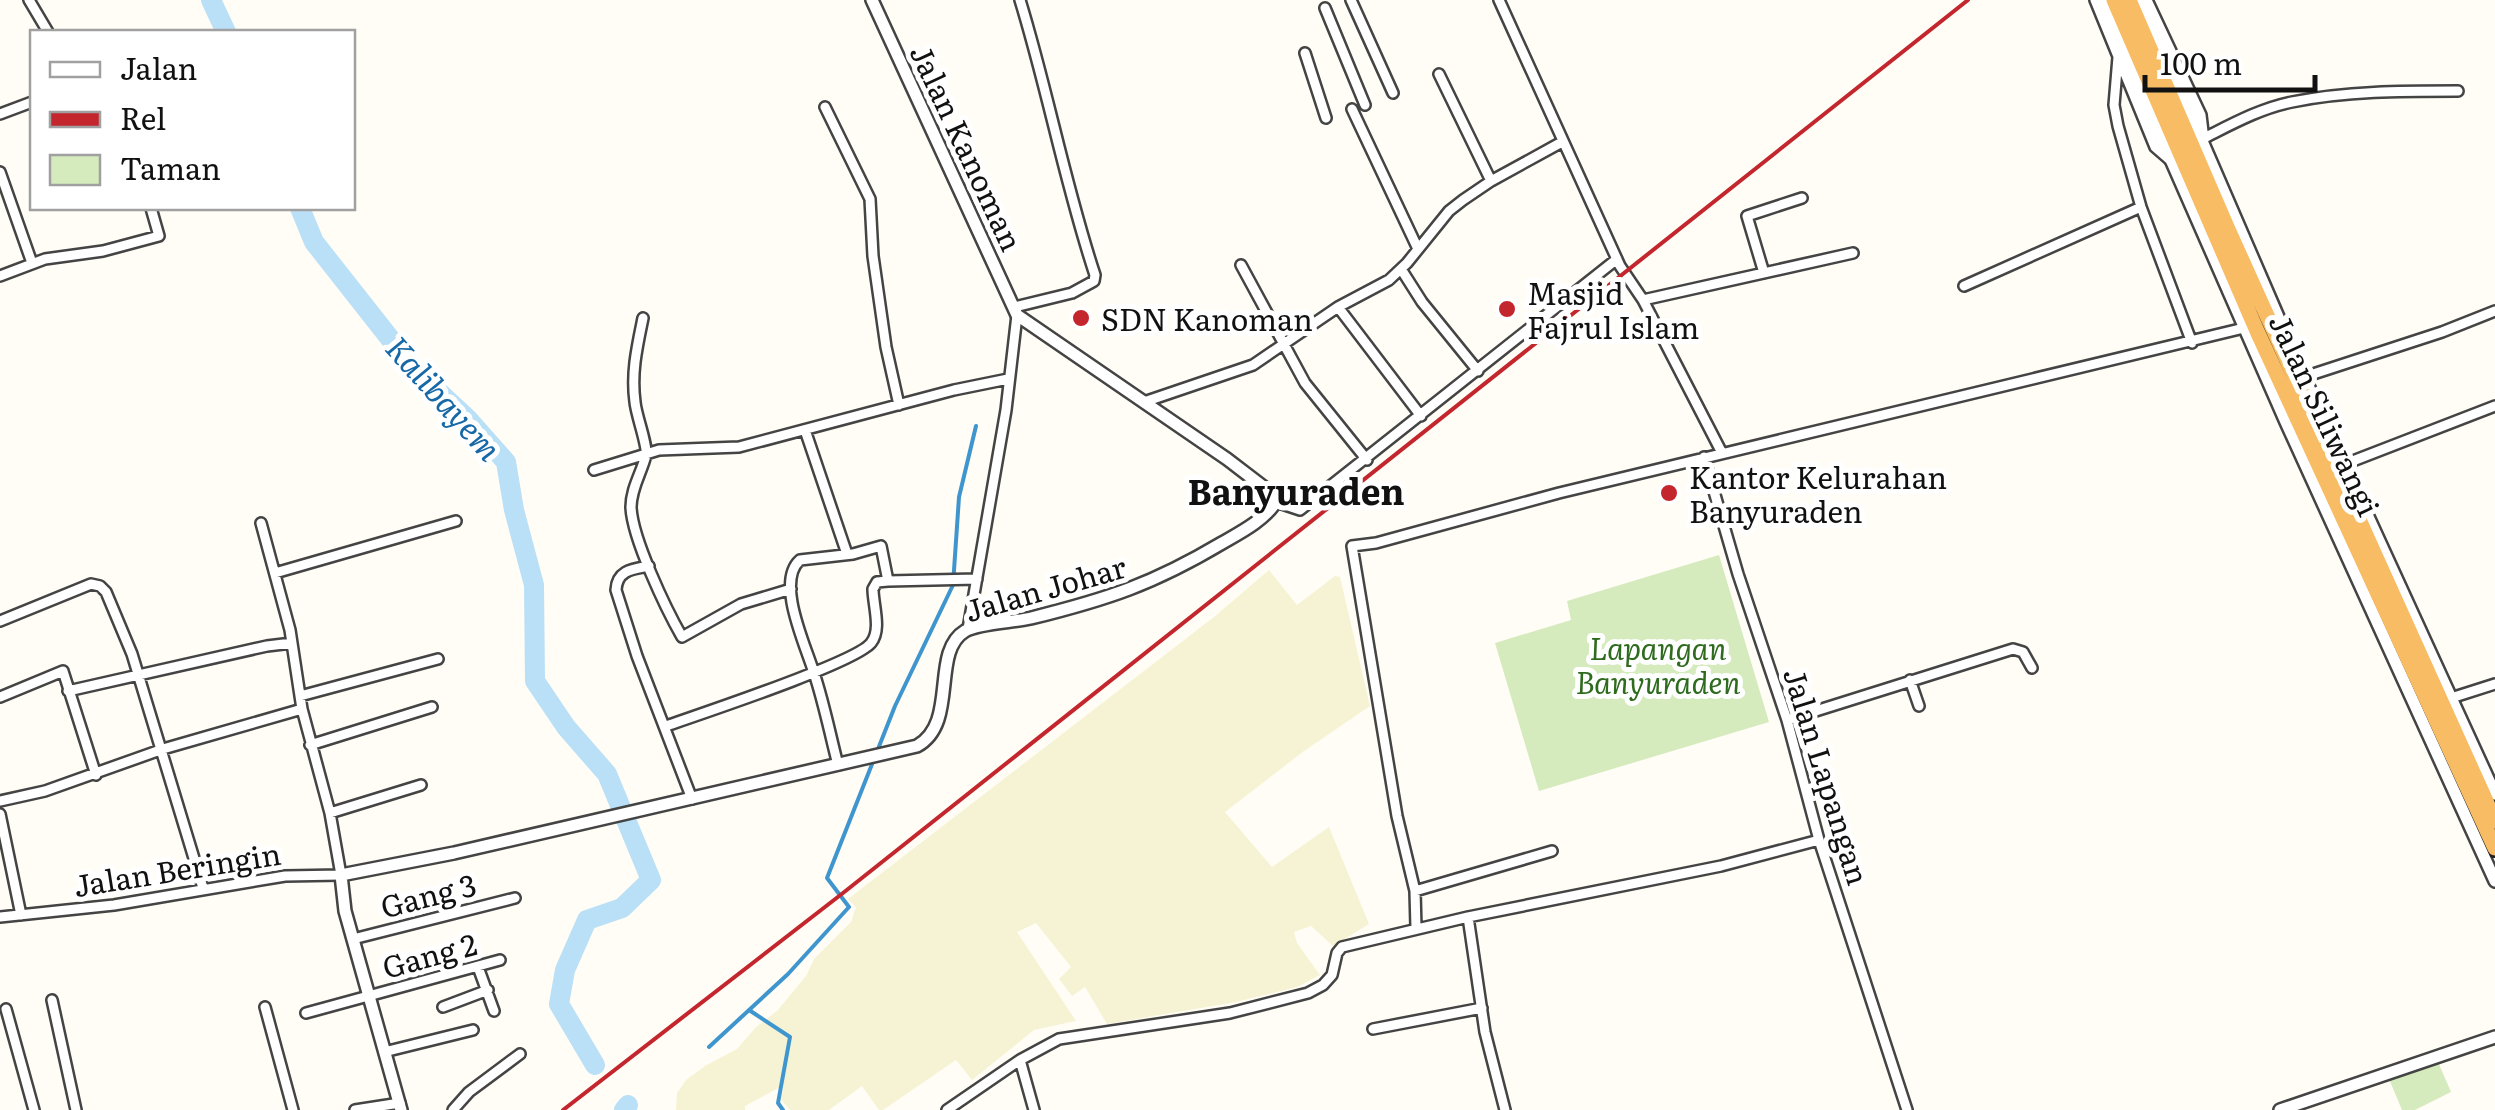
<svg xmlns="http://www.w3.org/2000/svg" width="2495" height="1110" font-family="Literata,serif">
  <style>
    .farmland { fill: #f6f3d4 }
    .green { fill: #d5ebbd }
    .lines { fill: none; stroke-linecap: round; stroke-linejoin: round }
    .stream { stroke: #3f96cf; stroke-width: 4 }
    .river { stroke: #b9e0f7; stroke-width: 20 }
    .minor-casing { stroke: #444; stroke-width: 14 }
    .tertiary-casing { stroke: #444; stroke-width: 16 }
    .trunk-casing { stroke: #222; stroke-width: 20 }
    .minor { stroke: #fff; stroke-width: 9 }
    .tertiary { stroke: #fff; stroke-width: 11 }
    .trunk { stroke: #f7bc64; stroke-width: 15 }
    .rail { stroke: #c4262e; stroke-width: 4 }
    .poi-dot { fill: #c4262e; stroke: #fff; stroke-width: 4 }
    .labels { text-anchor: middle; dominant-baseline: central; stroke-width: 10; stroke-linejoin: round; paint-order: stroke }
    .street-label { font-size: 30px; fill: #111; stroke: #fff }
    .poi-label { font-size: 30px; fill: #111; stroke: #fff; text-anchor: start }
    .park-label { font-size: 30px; font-style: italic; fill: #2f6b1f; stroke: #fff }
    .water-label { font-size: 32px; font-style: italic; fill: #1768a6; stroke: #fff }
    .quarter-label { font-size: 35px; font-weight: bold; fill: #111; stroke: #fff }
  </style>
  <rect width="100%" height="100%" fill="#fffdf5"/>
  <!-- farmland -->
  <path class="farmland" d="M1269 570 1297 605 1335 576 1340 577 1370 706 1304 751 1225 812 1272 867 1329 827 1369 924 1333 946 1311 926 1294 932 1297 943 1320 975 1297 987 1236 1002 1107 1024 1085 987 1072 996 1059 979 1071 967 1036 923 1017 932 1076 1021 1034 1030 972 1080 956 1060 883 1110H879L862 1086 829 1110H790L781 1099 784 1085 745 1106V1110H676L677 1093 686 1080 705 1066 737 1049 756 1027 777 1011 806 976 814 959 851 922 856 907 848 899 1214 617Z"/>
  <!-- green -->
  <path class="green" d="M1719 555 1769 722 1539 791 1495 643 1571 620 1567 601Z
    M2438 1062 2451 1092 2415 1110H2402L2389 1079Z"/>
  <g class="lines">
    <!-- stream -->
    <path class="stream" d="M749 1010 790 1037 778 1103 783 1110
      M709 1047 788 974 849 907 827 878 895 706 953 585 959 497 976 426"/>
    <!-- river -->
    <path class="river" d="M211 0 226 32
      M300 208 314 242 414 369 468 419 506 462 514 510 534 585 535 681 566 727 607 774 651 880 622 908 587 920 565 970 559 1004 595 1065
      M624 1110 628 1105"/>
    <!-- minor casing -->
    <g class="minor-casing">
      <path id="minor" d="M29 0 48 32
        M1351 0 1393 93
        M1499 0 1620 266 1643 300 1722 453
        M2095 0 2155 147 2170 160
        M2147 0 2201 115 2204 140
        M1325 8 1365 105
        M1305 53 1326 118
        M2118 57 2114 105 2118 126 2141 207 2192 343
        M1439 74 1491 181
        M825 107 870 199 873 256 886 347 899 405
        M1352 109 1418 249
        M0 114 32 102
        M2204 138C2232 124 2261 108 2292 102 2346 91 2402 91 2458 91
        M0 172 32 263
        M1241 265 1305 383 1367 460
        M1401 269 1422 302 1478 371
        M1764 273 1747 216 1802 198
        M0 276 45 259 103 251 159 236 151 208
        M1964 286 2141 207
        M1643 300 1853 253
        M1015 307 1072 293 1094 281 1095 275C1065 185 1048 91 1020 0
        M1338 307 1421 416
        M643 318C637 347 631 373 635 402 636 415 648 446 646 455 642 472 631 488 631 507 632 538 666 609 682 637L741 604 791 589
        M2304 377 2442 332 2495 311
        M1144 402 1253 365 1338 307 1389 280 1407 263 1449 211 1463 200 1491 181 1562 142
        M805 430 847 554
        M1704 457 1738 574 1787 720 1819 840 1907 1110
        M2345 464 2495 406
        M594 470 659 450 739 447 954 390 1008 379
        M1276 502 1300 510 1617 259
        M649 566C633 569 617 570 616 590L637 656 692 799
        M275 573 456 521
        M888 581 977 579
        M0 621 91 584 100 586 106 592 132 654 203 888
        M968 629 1006 410 1017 315
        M1910 680 1919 706
        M68 691 267 646 292 643
        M300 696 438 659
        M0 697 63 671 96 775
        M2451 698 2495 684
        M1787 720 2013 649 2023 652 2032 668
        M666 726C700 714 855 663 871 643 882 630 873 605 873 589L877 582 888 581 881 546 853 554 800 560C775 582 806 646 814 673 824 703 830 734 838 765
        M310 745 432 707
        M0 801 45 791 163 749 302 709
        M330 813 421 785
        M0 814 21 915
        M1415 891 1552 851
        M0 917 114 905 285 876 341 875 330 813 302 709 290 630 261 523
        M1468 917 1485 1032 1505 1110
        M1416 928 1415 891 1397 816 1352 546 1376 543 1559 493 2244 328
        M353 939 515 898
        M478 967 494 1011
        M52 1000 76 1110
        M265 1007 293 1110
        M443 1007 488 990
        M6 1009 34 1110
        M306 1013 500 960
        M1373 1029 1482 1008
        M384 1052 473 1030
        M1020 1060 1034 1110
        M355 1110 400 1103
        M453 1110 469 1092 520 1054
        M947 1110 1020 1060 1059 1039 1230 1013 1308 993 1323 985 1332 975 1337 953 1342 947 1468 917 1721 866 1819 840"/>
    </g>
    <!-- tertiary casing -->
    <g class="tertiary-casing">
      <path id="tertiary" d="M2101 0 2286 422 2495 881
        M2141 0 2304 377 2495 794
        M401 1110 345 911 341 875 454 853 917 746C959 723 930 652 965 631 978 623 1014 622 1031 618 1108 599 1153 584 1222 543 1241 532 1263 521 1276 502L1270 492 1227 459 1017 315 872 0
        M2280 1110 2495 1037"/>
    </g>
    <!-- trunk casing -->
    <g class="trunk-casing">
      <path id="trunk" d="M2114 0 2257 331 2495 848
        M2129 0 2227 227 2495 821"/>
    </g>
    <!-- minor -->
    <use href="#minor" class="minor"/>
    <!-- tertiary -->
    <use href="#tertiary" class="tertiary"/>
    <!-- trunk -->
    <use href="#trunk" class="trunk"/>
    <!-- rail -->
    <path class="rail" d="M563 1110 843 893 1968 0"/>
  </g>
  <!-- markers -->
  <g class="poi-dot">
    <circle cx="1507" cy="309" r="10"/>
    <circle cx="1081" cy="318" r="10"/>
    <circle cx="1669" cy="493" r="10"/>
  </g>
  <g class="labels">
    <!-- street labels -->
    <g class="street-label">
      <text transform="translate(968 147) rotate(65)">Jalan Kanoman</text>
      <text transform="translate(2326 414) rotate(65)">Jalan Siliwangi</text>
      <text transform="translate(1045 587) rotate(-16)">Jalan Johar</text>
      <text transform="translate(1828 776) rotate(73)">Jalan Lapangan</text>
      <text transform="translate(177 868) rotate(-9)">Jalan Beringin</text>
      <text transform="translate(428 894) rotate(-14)">Gang 3</text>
      <text transform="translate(429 954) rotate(-15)">Gang 2</text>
    </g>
    <!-- poi labels -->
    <g class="poi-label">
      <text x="1527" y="292">Masjid<tspan x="1527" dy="34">Fajrul Islam</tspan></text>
      <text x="1101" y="318">SDN Kanoman</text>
      <text x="1689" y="476">Kantor Kelurahan<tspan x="1689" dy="34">Banyuraden</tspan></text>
    </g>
    <!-- park labels -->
    <g class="park-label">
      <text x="1658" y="647">Lapangan<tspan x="1658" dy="34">Banyuraden</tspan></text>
    </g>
    <!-- water labels -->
    <g class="water-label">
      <text transform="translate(445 397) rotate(48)">Kalibayem</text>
    </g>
    <!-- quarter labels -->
    <g class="quarter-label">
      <text x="1296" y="490">Banyuraden</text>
    </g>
  </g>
  <!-- legend -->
  <rect x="30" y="30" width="325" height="180" fill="#ffffff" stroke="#a0a0a0" stroke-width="2.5"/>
  <rect x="50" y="62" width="50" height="15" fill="#ffffff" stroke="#a0a0a0" stroke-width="2.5"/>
  <text x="120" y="80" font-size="30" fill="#111111">Jalan</text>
  <rect x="50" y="112" width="50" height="15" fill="#c4262e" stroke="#a0a0a0" stroke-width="2.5"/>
  <text x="120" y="130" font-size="30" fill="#111111">Rel</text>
  <rect x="50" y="155" width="50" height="30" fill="#d5ebbd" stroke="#a0a0a0" stroke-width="2.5"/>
  <text x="120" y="180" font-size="30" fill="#111111">Taman</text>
  <!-- scale -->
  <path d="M2145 75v15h170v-15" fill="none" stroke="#111111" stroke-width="5"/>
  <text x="2160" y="75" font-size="30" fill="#111111" stroke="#ffffff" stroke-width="8" paint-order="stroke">100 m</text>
</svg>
